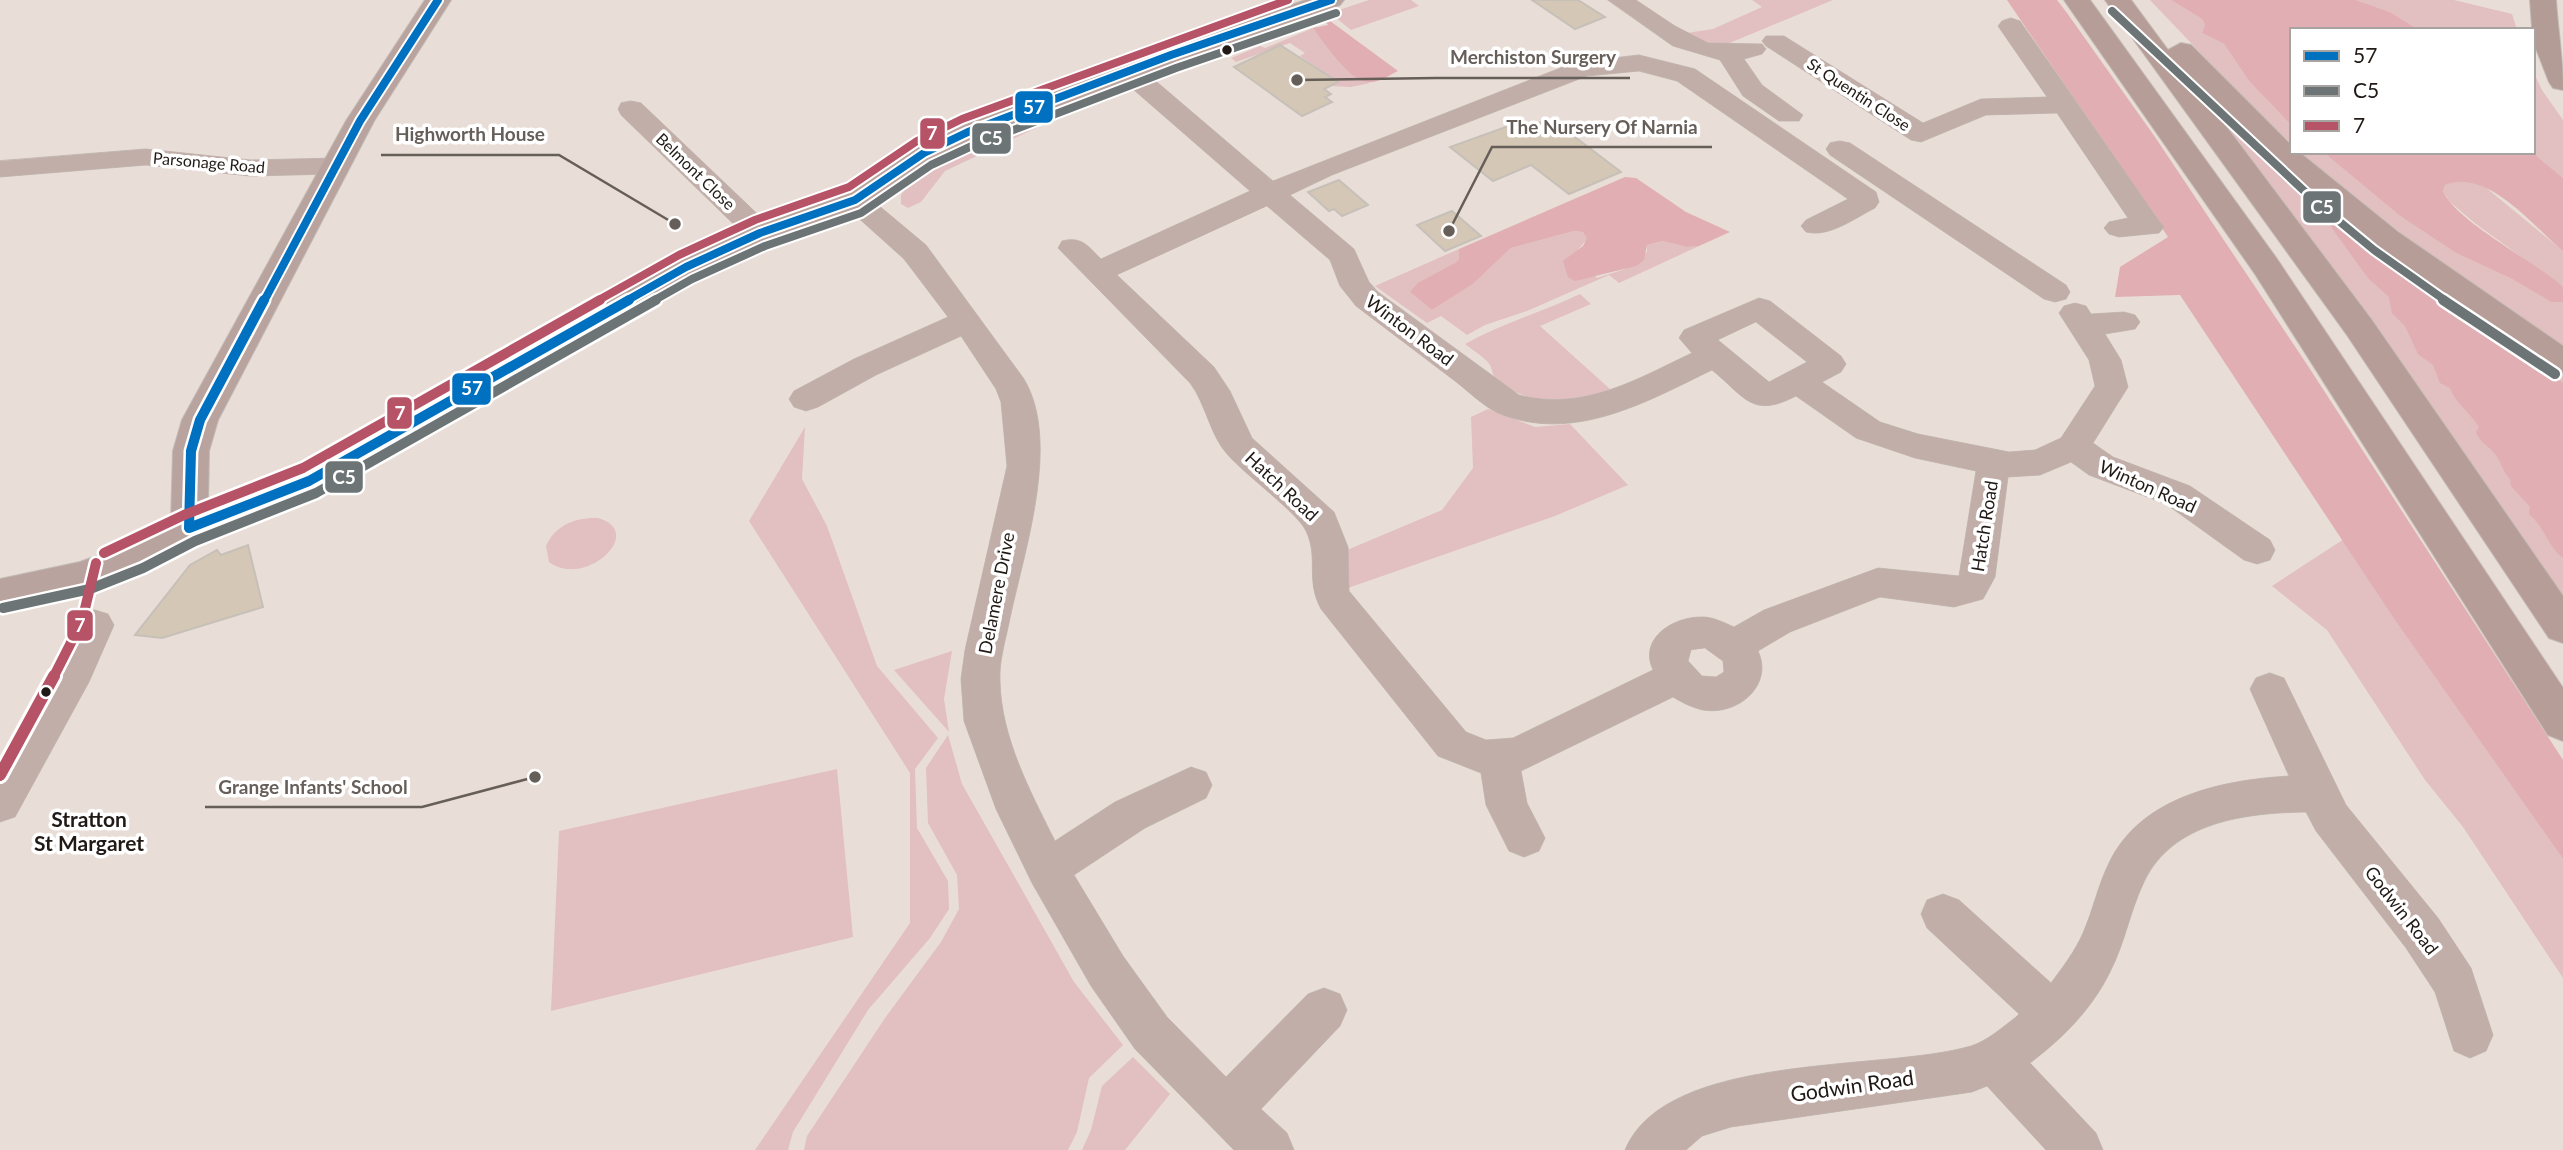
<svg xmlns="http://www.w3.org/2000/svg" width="2563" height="1150" font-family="Lato,sans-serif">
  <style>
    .green { fill: #e2bfc0 }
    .forest { fill: #e0aeb3 }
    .building { fill: #d4c7b5; stroke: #c6c0b9; stroke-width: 2 }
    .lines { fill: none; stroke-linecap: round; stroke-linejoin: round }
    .street-casing { stroke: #c3bbb6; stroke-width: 1 }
    .secondary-casing { stroke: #c3bbb6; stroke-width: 2 }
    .primary-casing { stroke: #c3bbb6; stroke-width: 2 }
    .highway-casing { stroke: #c3bbb6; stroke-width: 2 }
    .street { fill: #c1aea9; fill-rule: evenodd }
    .secondary { fill: #b9a39e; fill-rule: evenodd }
    .primary { fill: #b39b96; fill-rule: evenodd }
    .highway { fill: #b69d97; fill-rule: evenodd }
    .bus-1-far1-casing { stroke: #fff; stroke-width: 12 }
    .bus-1-casing { stroke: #fff; stroke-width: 15 }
    .bus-2-far1-casing { stroke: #fff; stroke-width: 12 }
    .bus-2-casing { stroke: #fff; stroke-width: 15 }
    .bus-3-far2-casing { stroke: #fff; stroke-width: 12 }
    .bus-3-far1-casing { stroke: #fff; stroke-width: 15 }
    .bus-3-casing { stroke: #fff; stroke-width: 18 }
    .bus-1-far1 { stroke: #0070c0; stroke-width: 8 }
    .bus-1 { stroke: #0070c0; stroke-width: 10 }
    .bus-2-far1 { stroke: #6c7476; stroke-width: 8 }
    .bus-2 { stroke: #6c7476; stroke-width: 10 }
    .bus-3-far2 { stroke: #b75366; stroke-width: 8 }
    .bus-3-far1 { stroke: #b75366; stroke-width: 10 }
    .bus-3 { stroke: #b75366; stroke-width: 12 }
    .bus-dot { fill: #201915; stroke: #fff; stroke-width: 2.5 }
    .labels { text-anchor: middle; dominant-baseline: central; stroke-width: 7; stroke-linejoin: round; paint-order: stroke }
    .far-street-label { font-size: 16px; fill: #201915; stroke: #fff }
    .street-label { font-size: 18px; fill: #201915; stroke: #fff }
    .quarter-label { font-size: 21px; font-weight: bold; fill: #201915; stroke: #fff }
    .near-street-label { font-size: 21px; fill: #201915; stroke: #fff }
    .leader { fill: none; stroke: #665e59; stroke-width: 2.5 }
    .callout-dot { fill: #665e59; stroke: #fff; stroke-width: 2.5 }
    .callout-label { font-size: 19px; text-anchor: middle; font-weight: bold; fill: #665e59; stroke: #fff; stroke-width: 7; stroke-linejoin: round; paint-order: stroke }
    .line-badge { stroke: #fff; stroke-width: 2.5 }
    .badge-label { font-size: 19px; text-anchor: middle; font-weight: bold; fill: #fff }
  </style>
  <rect width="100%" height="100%" fill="#e9ded7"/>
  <!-- green -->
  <path class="green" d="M1369 0H1411L1419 6 1351 30 1330 13Z
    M1752 0H1833L1720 47 1691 41 1680 34 1713 29 1762 7Z
    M2150 0H2171L2202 19 2205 24 2202 33 2224 44 2249 81 2292 126V144L2249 104Z
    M2356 0H2454L2512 14 2517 30H2419L2390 12Z
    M1313 28C1328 49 1344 75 1370 83L1351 87 1330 86 1337 82 1300 56 1305 53 1290 43 1236 62 1231 58 1260 46 1265 48Z
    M2533 71 2542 90 2563 120V178L2532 152Z
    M2197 80 2563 373V602L2192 83Z
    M1119 89 945 171 921 202 908 208 901 204V195C936 137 1043 112 1104 90Z
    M2300 152H2323L2400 216 2456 253 2512 279 2551 302H2563V346L2443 267Z
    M2454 181H2470L2484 186 2563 251V287L2476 224 2450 202 2443 191 2445 185Z
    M1574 231 1583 232 1588 238 1576 252 1597 278 1625 269 1647 252V245L1662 241 1687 247 1699 246 1619 283 1609 275 1527 311 1485 325 1467 335 1441 316 1427 323 1375 286 1459 249V259L1455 263 1410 292 1432 310 1473 284 1511 248Z
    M1580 294 1591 304 1540 326 1610 389C1574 407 1529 407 1497 380 1492 375 1493 371 1490 365 1485 357 1472 350 1465 344 1501 324 1542 312 1580 294Z
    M1488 409 1535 427 1570 424 1628 485 1555 516 1345 589 1340 553 1442 510 1473 468 1471 417Z
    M805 427 802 479 827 526 877 666 938 738 915 769 917 828 948 881 949 909 930 938 868 1010 793 1132 788 1150H755L910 923V773L749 521Z
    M598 518C647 532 585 589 549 562L546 546C555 525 576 517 598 518Z
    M2344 539 2399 626 2563 859V978L2463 827 2425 780 2327 630 2272 586Z
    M952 651 944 699 949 732 894 670Z
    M948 735 962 784 1017 881 1074 982 1123 1045 1089 1078 1077 1132 1068 1150H804L807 1136 885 1018 941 942 959 909 957 875 928 823 926 768Z
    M837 769 853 937 551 1011 559 831Z
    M1133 1057 1170 1094 1125 1150H1082L1091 1130 1102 1086Z"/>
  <!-- forest -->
  <path class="forest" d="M2007 0H2057L2067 13 2155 137 2308 366 2563 760V859L2399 626 2180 295 2115 297 2120 267 2168 237Z
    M2171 0H2356L2390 12 2419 30H2292V126L2249 81 2224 44 2202 33 2205 24 2202 19Z
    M1323 18H1326L1398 71C1390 75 1381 81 1372 82 1352 86 1323 42 1313 28L1328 25Z
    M2323 152H2532L2563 178V251C2533 226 2487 167 2445 185L2443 191C2456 222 2535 261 2563 287V302H2551L2512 279 2456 253 2400 216Z
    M1625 177 1636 178 1686 212 1730 232 1699 246 1687 247 1662 241 1647 245 1644 260 1636 266 1575 281 1568 277 1563 261 1583 246 1587 238 1583 232 1574 231 1511 248 1473 284 1432 310 1410 292 1418 283 1455 263 1459 259V249Z
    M2321 213 2336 217 2349 226 2405 275 2418 280 2563 383V558C2547 545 2546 529 2529 514L2530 507 2511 486 2510 479C2502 471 2502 463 2495 454 2488 445 2480 443 2476 432L2479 427C2470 412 2455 403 2450 388L2440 383 2433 365 2418 354 2405 326 2392 313 2389 297 2368 278Z"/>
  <!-- building -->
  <path class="building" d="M1532 0H1578L1605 17 1575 29Z
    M1280 45 1338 82 1324 89 1331 94 1325 97 1332 102 1302 116 1234 67Z
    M1522 121 1530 127 1542 122 1550 129 1559 125 1621 172 1569 194 1531 165 1493 181 1450 147Z
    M1339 180 1368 205 1342 216 1334 209 1329 211 1308 192Z
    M1452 211 1481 236 1445 251 1417 225Z
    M248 545 263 607 162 638 135 635 190 565 217 550 221 555Z"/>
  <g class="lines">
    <!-- street casing -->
    <g class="street-casing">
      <path id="street" d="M1608 0H1636L1675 26 1708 43 1762 44 1766 49 1762 54 1744 59 1762 85 1803 115 1799 121H1779L1743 96 1720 60 1673 46Z
        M2011 18 2020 21 2159 221 2164 227 2159 233 2119 237 2109 234 2104 228 2109 222 2128 218 2057 113 1986 115 1921 142 1911 140 1766 46 1762 41 1766 36H1784L1923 123 1981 99 2047 97 1998 26 2002 21Z
        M1639 55 1695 69 1876 192 1879 202 1875 208C1855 218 1829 238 1806 232L1801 226 1806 220 1848 199 1677 81 1639 71 1587 76 1332 175 1290 195 1354 249 1369 282 1378 292 1519 395C1583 412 1637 379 1692 353L1679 338 1684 330 1759 298 1770 301 1841 356 1846 364 1841 372 1822 382 1880 422 1918 434 2009 452 2035 450 2061 438 2095 386 2089 360 2059 313 2064 306 2075 303 2086 306 2091 314 2124 312 2135 315 2140 322 2135 329 2105 334 2121 360 2128 387 2093 443 2113 457 2190 486 2270 540 2275 550 2270 560 2257 564 2244 560 2166 504 2089 475 2071 462 2040 475 2008 477 1995 577 1983 599 1954 607 1880 597 1790 632 1758 651C1774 685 1738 716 1703 710 1693 708 1681 702 1673 697L1521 771 1527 803 1545 838 1539 851 1524 857 1509 851 1486 805 1481 773 1438 756 1321 609C1305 579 1319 558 1306 531 1298 513 1244 474 1228 455 1210 436 1206 404 1190 383L1058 248 1062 241C1082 236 1088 246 1101 259L1250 191 1119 77 1115 71 1119 65H1137L1273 181 1573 63ZM1267 206 1330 260 1340 286 1356 306C1389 331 1422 356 1455 381 1468 391 1483 406 1498 413 1573 444 1646 402 1712 370 1745 397 1752 419 1796 396L1856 438 1915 458 1976 471 1959 576 1878 568 1764 610 1734 627C1725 623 1713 617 1703 617 1674 616 1638 638 1653 670L1513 738 1486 740 1466 732 1349 591 1348 547 1334 512 1252 438 1230 391 1214 367 1117 275ZM1756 322 1807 362 1769 382 1718 340ZM1705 648 1723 661 1724 672 1716 677 1702 676 1688 661 1691 650Z
        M631 101 641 103 770 226 775 233 770 240 760 242 750 240 621 115 618 109 621 103Z
        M1840 141 1850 143 2066 285 2070 292 2066 299 2055 302 2044 299 1830 155 1826 149 1830 143Z
        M146 149 250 160 335 158 345 160 349 166 345 172 335 174 250 176 146 165 0 177V161Z
        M855 191 865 194 926 245 1024 379C1062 443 1023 554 1009 623 1005 642 999 662 1000 681 1001 737 1030 791 1055 841L1115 802 1191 767 1206 772 1212 785 1206 798 1145 828 1074 875 1123 956 1167 1017 1226 1077 1308 994 1324 988 1340 994 1347 1010 1340 1026 1261 1109 1287 1133 1294 1150H1234L1135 1049 1091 986 1032 883 996 809 964 721 961 679 965 650 1007 466 1001 402 996 389 961 336 876 375 818 407 806 411 794 407 789 399 794 391 854 359 948 317 904 259 845 206 841 200 845 194Z
        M95 610 108 614 114 625 89 682 15 817 0 822V766L58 665 82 614Z
        M2270 673 2284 678 2346 805 2438 918 2471 968 2493 1035 2486 1051 2470 1058 2454 1051 2435 992 2406 948 2316 831 2306 812C2247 813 2173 821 2144 882 2130 911 2125 943 2110 972 2092 1009 2063 1038 2030 1063L2096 1133 2103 1150H2046L1987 1086 1972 1092 1731 1127 1702 1136 1686 1150H1625C1666 1051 1882 1072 1971 1046 1987 1041 2003 1027 2016 1017L2019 1014 1927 928 1921 914 1927 900 1943 894 1959 900 2051 983C2063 967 2075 951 2083 933 2093 910 2098 885 2109 863 2141 796 2223 780 2289 776L2250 689 2256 678Z"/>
    </g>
    <!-- secondary casing -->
    <g class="secondary-casing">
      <path id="secondary" d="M425 0H451L374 121 218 420 209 451 208 506 296 472 675 260 749 226 844 193 914 147 958 126 1161 49 1306 0H1344L1340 5 1181 61 978 138 934 159 866 207 771 240 697 274 322 490 202 538 149 566 99 587 0 609V579L80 562 123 546 171 521 173 451 182 420 346 121Z"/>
    </g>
    <!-- primary casing -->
    <g class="primary-casing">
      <path id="primary" d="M2530 0H2556C2558 31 2563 59 2563 90L2553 88 2549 82 2533 41Z"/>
    </g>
    <!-- highway casing -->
    <g class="highway-casing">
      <path id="highway" d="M2064 0H2090L2277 259 2563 688V741L2548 735 2255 274Z
        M2105 0H2131L2168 50 2181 43 2191 45 2292 146V152H2299L2398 232 2563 346V374L2551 370 2404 268 2319 201 2262 149 2183 69 2371 319 2563 596V643L2549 638 2347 335Z"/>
    </g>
    <!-- street -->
    <use href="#street" class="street"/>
    <!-- secondary -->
    <use href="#secondary" class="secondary"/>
    <!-- primary -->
    <use href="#primary" class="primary"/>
    <!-- highway -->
    <use href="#highway" class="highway"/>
    <!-- bus-1-far1 casing -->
    <g class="bus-1-far1-casing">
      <path id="bus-1-far1" d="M264 301 360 121 438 0
        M626 301 686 267 760 233 855 200 924 153 968 132 1171 55 1331 0"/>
    </g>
    <!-- bus-1 casing -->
    <g class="bus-1-casing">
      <path id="bus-1" d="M189 528 309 481 629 300
        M189 528 191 451 200 420 264 300"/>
    </g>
    <!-- bus-2-far1 casing -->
    <g class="bus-2-far1-casing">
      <path id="bus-2-far1" d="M2112 11 2317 203 2374 250 2446 301
        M653 301 692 279 765 246 861 213 931 165 974 145 1176 68 1336 13"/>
    </g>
    <!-- bus-2 casing -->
    <g class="bus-2-casing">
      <path id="bus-2" d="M2443 300 2555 374
        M3 608 90 589 143 568 195 541 316 493 656 300"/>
    </g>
    <!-- bus-3-far2 casing -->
    <g class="bus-3-far2-casing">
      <path id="bus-3-far2" d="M597 301 679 255 755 220 849 187 917 141 962 119 1288 0"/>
    </g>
    <!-- bus-3-far1 casing -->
    <g class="bus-3-far1-casing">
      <path id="bus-3-far1" d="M104 553 184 515 303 468 600 300
        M53 678 82 621 96 563"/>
    </g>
    <!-- bus-3 casing -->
    <g class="bus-3-casing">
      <path id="bus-3" d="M0 775 54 676"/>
    </g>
    <!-- bus-1-far1 -->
    <use href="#bus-1-far1" class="bus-1-far1"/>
    <!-- bus-1 -->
    <use href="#bus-1" class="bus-1"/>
    <!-- bus-2-far1 -->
    <use href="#bus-2-far1" class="bus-2-far1"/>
    <!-- bus-2 -->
    <use href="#bus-2" class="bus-2"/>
    <!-- bus-3-far2 -->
    <use href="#bus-3-far2" class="bus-3-far2"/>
    <!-- bus-3-far1 -->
    <use href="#bus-3-far1" class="bus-3-far1"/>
    <!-- bus-3 -->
    <use href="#bus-3" class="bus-3"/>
  </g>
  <!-- markers -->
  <g class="bus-dot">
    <circle cx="1227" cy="50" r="6"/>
    <circle cx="46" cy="692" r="6"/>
  </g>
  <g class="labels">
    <!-- far-street labels -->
    <g class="far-street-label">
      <text transform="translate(1859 94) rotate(33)">St Quentin Close</text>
      <text transform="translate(209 162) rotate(5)">Parsonage Road</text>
      <text transform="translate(696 171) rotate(44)">Belmont Close</text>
    </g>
    <!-- street labels -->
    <g class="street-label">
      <text transform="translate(1410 330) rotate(37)">Winton Road</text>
      <text transform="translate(1282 486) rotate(43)">Hatch Road</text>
      <text transform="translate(2148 486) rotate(24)">Winton Road</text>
      <text transform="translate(1984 526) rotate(-81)">Hatch Road</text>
      <text transform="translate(996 593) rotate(-79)">Delamere Drive</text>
      <text transform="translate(2402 910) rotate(52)">Godwin Road</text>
    </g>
    <!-- quarter labels -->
    <g class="quarter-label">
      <text x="89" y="818">Stratton<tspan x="89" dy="24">St Margaret</tspan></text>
    </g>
    <!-- near-street labels -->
    <g class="near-street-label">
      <text transform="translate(1852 1085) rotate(-8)">Godwin Road</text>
    </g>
  </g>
  <!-- callouts -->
  <path class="leader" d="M1297 80L1436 78H1630M1449 231L1492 147H1712M675 224L559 155H381M535 777L422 807H205"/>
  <g class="callout-dot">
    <circle cx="1297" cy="80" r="7"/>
    <circle cx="1449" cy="231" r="7"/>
    <circle cx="675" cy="224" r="7"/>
    <circle cx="535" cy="777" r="7"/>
  </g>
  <g class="callout-label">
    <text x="1533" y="64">Merchiston Surgery</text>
    <text x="1602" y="134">The Nursery Of Narnia</text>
    <text x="470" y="141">Highworth House</text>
    <text x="313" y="794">Grange Infants' School</text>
  </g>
  <g class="line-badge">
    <rect x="1014" y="90" width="40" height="34" rx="7" fill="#0070c0"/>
    <rect x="919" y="117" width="27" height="33" rx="7" fill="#b75366"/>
    <rect x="971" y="122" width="41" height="33" rx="7" fill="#6c7476"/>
    <rect x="2302" y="190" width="40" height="34" rx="7" fill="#6c7476"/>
    <rect x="451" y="372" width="41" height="34" rx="7" fill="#0070c0"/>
    <rect x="386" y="396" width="27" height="34" rx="7" fill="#b75366"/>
    <rect x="324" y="460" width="40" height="34" rx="7" fill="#6c7476"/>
    <rect x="66" y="609" width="28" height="33" rx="7" fill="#b75366"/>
  </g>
  <g class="badge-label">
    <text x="1034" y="114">57</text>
    <text x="932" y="140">7</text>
    <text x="991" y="145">C5</text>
    <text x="2322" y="214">C5</text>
    <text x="472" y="395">57</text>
    <text x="400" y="420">7</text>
    <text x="344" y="484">C5</text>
    <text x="80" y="632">7</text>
  </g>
  <!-- legend -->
  <rect x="2290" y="28" width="245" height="126" fill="#ffffff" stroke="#a6a3a1" stroke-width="2"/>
  <rect x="2304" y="51" width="35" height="10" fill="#0070c0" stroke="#a6a3a1" stroke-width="2"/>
  <text x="2353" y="63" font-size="21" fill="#201915">57</text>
  <rect x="2304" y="86" width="35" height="10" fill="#6c7476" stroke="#a6a3a1" stroke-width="2"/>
  <text x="2353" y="98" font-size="21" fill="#201915">C5</text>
  <rect x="2304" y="121" width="35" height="10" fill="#b75366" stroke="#a6a3a1" stroke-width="2"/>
  <text x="2353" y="133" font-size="21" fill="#201915">7</text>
</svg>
